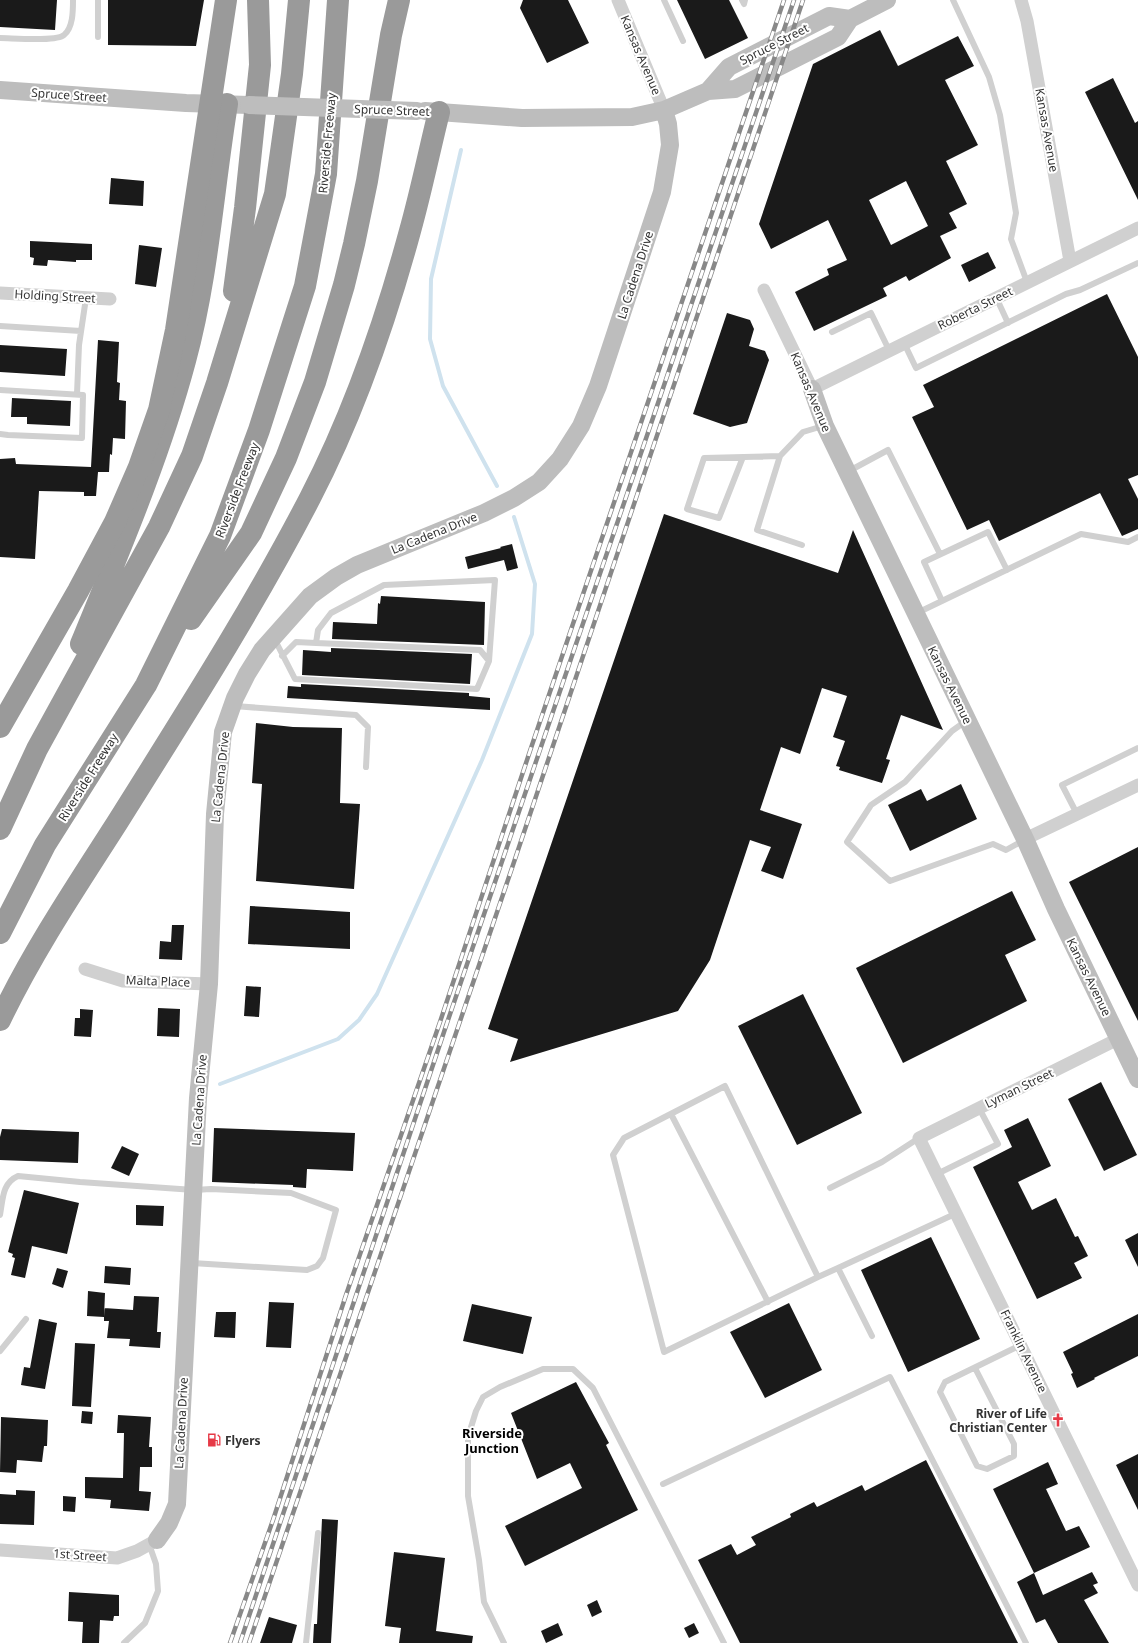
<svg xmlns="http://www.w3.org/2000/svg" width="1138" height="1643" font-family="'Noto Sans',sans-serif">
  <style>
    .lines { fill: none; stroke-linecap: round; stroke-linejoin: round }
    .stream { stroke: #cfe2ee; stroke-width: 4 }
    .building { fill: #1a1a1a; fill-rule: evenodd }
    .lane { stroke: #d0d0d0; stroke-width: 6 }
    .street { stroke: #d0d0d0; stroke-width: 13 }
    .secondary { stroke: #bdbdbd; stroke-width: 18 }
    .highway { stroke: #9a9a9a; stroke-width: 22 }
    .rail-casing { stroke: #888; stroke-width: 4.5 }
    .rail { stroke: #fff; stroke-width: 3; stroke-dasharray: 9; stroke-linecap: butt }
    .secondary-bridge { stroke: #bdbdbd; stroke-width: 18 }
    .highway-bridge { stroke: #9a9a9a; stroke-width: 22 }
    .labels { text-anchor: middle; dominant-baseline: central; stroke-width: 4; stroke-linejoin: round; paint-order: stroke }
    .street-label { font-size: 12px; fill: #333; stroke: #fff }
    .poi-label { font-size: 12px; font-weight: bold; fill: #333; stroke: #fff; text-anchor: end }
    .neighbourhood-label { font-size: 13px; font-weight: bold; fill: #000; stroke: #fff }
  </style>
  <rect width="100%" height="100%" fill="#fff"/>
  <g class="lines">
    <!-- stream -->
    <path class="stream" d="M461 150 431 279 430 339 443 386 497 486
      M220 1084 338 1039 359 1020 377 994 482 760 532 634 535 584 514 517"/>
  </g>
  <!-- building -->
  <path class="building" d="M0 0H57L55 30 0 27Z
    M108 0H204L196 46 108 45Z
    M523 0H568L589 43 547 63 520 8Z
    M677 0H729L748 38 705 59Z
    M880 30 898 66 958 36 974 66 945 80 978 145 946 161 967 204 949 213 957 228 940 236 951 258 909 281 906 276 883 288 887 296 814 331 795 292 829 275 827 269 847 260 828 220 771 249 759 224 813 64ZM906 181 928 226 891 245 869 200Z
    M1113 78 1135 123 1138 121V200L1085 92Z
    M111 178 144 181 143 206 109 204Z
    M30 241 92 244V260H76V262L48 260 47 266 33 265 34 258 30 257Z
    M139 245 162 248 156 287 135 284Z
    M988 252 996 268 969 282 961 265Z
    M1107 294 1138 357V475L1128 479 1138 499V529L1122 536 1100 493 999 541 989 520 967 530 912 417 934 407 923 385Z
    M727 313 750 320 754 329 749 346 765 351 769 360 747 423 730 427 693 414Z
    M98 340 119 342 117 382 120 383 119 400 126 401 125 439 113 438 112 455 110 454 109 472H98L96 496H84V492L39 491 35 559 0 557V459L15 458 16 464 91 467Z
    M0 345 67 349 65 376 0 372Z
    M12 398 71 401 70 426 27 424V417H11Z
    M664 514 838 573 853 530 943 730 901 715 886 759 890 760 882 783 852 774 839 770 840 767 836 766 845 741 833 737 847 696 822 688 800 754 781 747 760 810 802 824 783 879 761 871 771 847 750 840 710 960 678 1011 510 1062 518 1039 488 1029Z
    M512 544 518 568 507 571 504 560 468 569 465 557 501 548 500 547Z
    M381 596 485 602 484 645 332 639 333 622 377 624 378 603 380 604Z
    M331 648 472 654 470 684 302 675 303 650 331 652Z
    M301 684 469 693V696L490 698V710L287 698 288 686 301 687Z
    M256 723 293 727 342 728 340 803 360 804 354 889 256 881 262 784 252 783Z
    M961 784 977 819 910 851 888 805 921 789 927 801Z
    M1138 847V1021L1069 882Z
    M1012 891 1036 940 1005 955 1027 1001 903 1063 856 968Z
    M250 906 350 912V949L248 944Z
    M172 925H184L182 960 159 959 160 941 171 942Z
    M246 986 261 987 259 1017 244 1016Z
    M803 994 862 1113 797 1145 738 1026Z
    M158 1008 180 1009 179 1037 157 1036Z
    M80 1009 93 1010 91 1037 74 1036 75 1018H80Z
    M1101 1082 1137 1155 1104 1171 1068 1099Z
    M1028 1118 1051 1166 1018 1182 1032 1210 1056 1198 1075 1237 1078 1236 1088 1256 1074 1263 1082 1278 1037 1299 973 1167 1012 1147 1004 1130Z
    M214 1128 355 1133 353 1171 307 1169 306 1188 293 1187V1185L212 1182Z
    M2 1129 79 1132 78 1163 0 1160V1137Z
    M122 1146 139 1154 129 1176 111 1168Z
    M24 1190 79 1203 67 1254 32 1246 25 1278 11 1275 15 1258 12 1257 13 1254 8 1252Z
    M136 1205 164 1206 163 1226 136 1225Z
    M1138 1233V1267L1125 1240Z
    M931 1237 980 1339 908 1372 861 1270Z
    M105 1266 131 1268 130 1285 104 1283Z
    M57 1268 68 1271 63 1288 52 1284Z
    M88 1291 105 1293 104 1317 87 1316Z
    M134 1296 159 1297 157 1332H161L160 1348 129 1346 130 1339 107 1338 109 1321H104V1308L133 1310Z
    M269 1302 294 1303 291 1348 266 1347Z
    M789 1303 822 1370 765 1398 730 1332Z
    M472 1304 532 1317 523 1354 463 1341Z
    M216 1312H236L235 1338 214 1337Z
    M1138 1314V1356L1094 1378 1095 1379 1077 1388 1071 1374 1073 1373 1063 1352Z
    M39 1319 57 1323 45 1389 21 1385 24 1367 30 1368Z
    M75 1343 95 1344 91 1407 72 1406Z
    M576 1382 609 1443 606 1445 638 1510 525 1566 505 1526 582 1488 570 1463 537 1479 511 1413Z
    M82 1411 93 1412 92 1424 81 1423Z
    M118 1415 151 1417 149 1447H152V1467H140L139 1491 151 1492 149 1511 110 1508 111 1500 85 1498V1477L123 1478 124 1433H117Z
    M1 1417 48 1420 47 1446H44L42 1462 17 1460 16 1473 0 1472Z
    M1138 1454V1510L1116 1465Z
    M926 1460 1018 1643H740L698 1560 731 1544 737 1555 756 1545 751 1537 791 1517 790 1514 814 1502 817 1507 862 1485 865 1491Z
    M1048 1462 1058 1484 1046 1489 1066 1531 1079 1526 1090 1547 1034 1573 993 1489Z
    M16 1490 35 1491 34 1525 0 1524V1494L16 1495Z
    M63 1496 76 1497 75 1512 63 1511Z
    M322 1519 338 1520 331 1643H313L314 1624H317Z
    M394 1552 445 1558 436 1631 473 1636 472 1643H399L401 1628 385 1626Z
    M1092 1572 1098 1583 1093 1585 1098 1593 1084 1600 1109 1643H1058L1045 1619 1036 1623 1017 1582 1034 1573 1043 1595Z
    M69 1592 119 1595V1616H114L113 1621 100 1620 99 1643H82L83 1622 68 1621Z
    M597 1600 602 1612 592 1617 587 1605Z
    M269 1617 297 1625 292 1643H260Z
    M558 1623 563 1635 546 1643 541 1631Z
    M694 1623 699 1633 689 1638 684 1628Z"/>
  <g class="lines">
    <!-- lane -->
    <path class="lane" d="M664 0 683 41
      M742 0 744 4 745 0
      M953 0 989 77 1000 115 1016 213 1011 239 1027 282
      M98 37V0
      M0 38C12 38 56 42 64 35 73 28 73 11 73 0
      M996 297 1008 323
      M0 326 81 331
      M832 332 871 313 889 350
      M904 343 916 368 1066 294 1080 290 1138 263
      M0 390 83 395 82 438 8 435 0 434
      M77 394 79 345 86 298
      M743 457 719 518 687 509 704 458 780 456
      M849 471 888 450 940 554
      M802 545 757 530 780 456 803 432 823 426
      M942 601 924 562 988 532 1007 570
      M917 613 1081 534 1128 542 1138 537
      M275 640 295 679 477 689 489 661 480 650 316 643 296 642 282 656
      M316 643 318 630 331 613 384 585 495 580 489 661
      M234 706 356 715 368 727 366 767
      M966 721 952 731 905 782 871 805 847 842 890 881 993 844 1006 850 1024 840
      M1077 814 1062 785 1138 748
      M671 1114 768 1302
      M937 1174 998 1144 979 1108
      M830 1188 882 1162 919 1138
      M0 1215C3 1199 2 1183 18 1176L80 1182 194 1190 211 1189 291 1193 336 1210 323 1258 317 1266 307 1270 192 1263
      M818 1277 725 1086 624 1138 613 1155 664 1352 818 1277 838 1268
      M872 1336 838 1268 957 1213
      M0 1351 26 1319
      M975 1368 1014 1444V1456L987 1469 977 1466 940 1392 945 1382 1021 1345
      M663 1484 890 1377 1026 1643
      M124 1643 145 1623 158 1591 156 1564 149 1544
      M306 1643 318 1533
      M504 1643 484 1602 479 1560 468 1496V1437L476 1411 483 1397 500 1387 543 1369H573L593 1388 724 1643"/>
    <!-- street -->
    <path class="street" d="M618 0 664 110
      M1021 0 1027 21 1070 261
      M764 290 812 389 1138 228
      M0 293 110 299
      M1025 839 1138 785
      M85 969 123 981 209 984
      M1118 1039 919 1138 1138 1585
      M0 1550 117 1558 137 1551 157 1540"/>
    <!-- secondary -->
    <path class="secondary" d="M0 90 186 103 249 105
      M708 91 735 89 838 37 850 19 887 0
      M425 111 522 118 632 117 664 110 708 91 729 67 829 16 850 19
      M812 389 825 426 1025 839 1056 909 1138 1079
      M157 1540 169 1523 177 1504 198 1098 209 984 215 814 223 732 235 698 247 674 262 650 310 596 336 577 357 565 484 513 514 498 539 482 560 459 581 426 598 386 662 192 670 145 668 124 664 110"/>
    <!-- highway -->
    <path class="highway" d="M234 291 245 208 260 65 258 0
      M191 619 251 533 286 458 315 382 344 285 354 244 367 181 391 35 399 0
      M81 644C119 551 159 458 185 361 208 277 213 189 227 104
      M0 829 37 749 159 527 192 456 217 383 275 194 292 74 299 0
      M0 933 45 845 146 685 220 536 259 430 305 286 326 174 338 0
      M0 1020C33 951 76 887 117 823 184 716 252 610 310 498 354 413 385 323 410 231 421 192 429 152 439 112"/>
    <!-- rail casing -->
    <g class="rail-casing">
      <path id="rail" d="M230 1643 273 1520 346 1295 440 1022 530 751 784 0
        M240 1643 447 1023 655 412 794 0
        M249 1643 512 868 803 0"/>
    </g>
    <!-- rail -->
    <use href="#rail" class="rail"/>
    <!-- secondary-bridge -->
    <path class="secondary-bridge" d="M249 105 417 111"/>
    <!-- highway-bridge -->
    <path class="highway-bridge" d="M0 727 78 591 115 522 139 467 159 410 176 330 226 0"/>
  </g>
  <!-- icons -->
  <defs>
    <g id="church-bare" transform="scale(1.08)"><path d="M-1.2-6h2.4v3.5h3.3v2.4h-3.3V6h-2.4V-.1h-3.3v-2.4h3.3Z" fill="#e63946" stroke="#fff" stroke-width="2.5" paint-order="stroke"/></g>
    <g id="fuel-bare" transform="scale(1.08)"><path d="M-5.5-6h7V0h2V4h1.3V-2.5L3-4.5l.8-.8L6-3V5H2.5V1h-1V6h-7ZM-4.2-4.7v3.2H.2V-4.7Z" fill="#e63946" stroke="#fff" stroke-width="2.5" paint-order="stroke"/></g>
  </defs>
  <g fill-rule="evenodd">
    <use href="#church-bare" x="1058" y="1420"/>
    <use href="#fuel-bare" x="214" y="1440"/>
  </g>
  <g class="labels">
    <!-- street labels -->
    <g class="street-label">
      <text transform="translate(774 44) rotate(-27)">Spruce Street</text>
      <text transform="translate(641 55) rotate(67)">Kansas Avenue</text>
      <text transform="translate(69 95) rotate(4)">Spruce Street</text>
      <text transform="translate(392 110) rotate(2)">Spruce Street</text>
      <text transform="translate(1047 130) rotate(80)">Kansas Avenue</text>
      <text transform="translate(327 143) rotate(-85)">Riverside Freeway</text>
      <text transform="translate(635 275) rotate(-72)">La Cadena Drive</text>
      <text transform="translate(55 296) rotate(3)">Holding Street</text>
      <text transform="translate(975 308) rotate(-26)">Roberta Street</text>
      <text transform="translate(811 392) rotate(67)">Kansas Avenue</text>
      <text transform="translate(237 490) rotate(-69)">Riverside Freeway</text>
      <text transform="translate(434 533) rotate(-22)">La Cadena Drive</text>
      <text transform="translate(950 685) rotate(64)">Kansas Avenue</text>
      <text transform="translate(88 777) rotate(-58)">Riverside Freeway</text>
      <text transform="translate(220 777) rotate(-84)">La Cadena Drive</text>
      <text transform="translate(1089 977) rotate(64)">Kansas Avenue</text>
      <text transform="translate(158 981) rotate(2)">Malta Place</text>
      <text transform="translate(1019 1088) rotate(-26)">Lyman Street</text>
      <text transform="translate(199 1100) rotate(-86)">La Cadena Drive</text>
      <text transform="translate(1024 1351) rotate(64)">Franklin Avenue</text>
      <text transform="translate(181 1423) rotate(-87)">La Cadena Drive</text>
      <text transform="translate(80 1555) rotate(4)">1st Street</text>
    </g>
    <!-- poi labels -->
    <g class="poi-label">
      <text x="1047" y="1413">River of Life<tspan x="1047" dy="14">Christian Center</tspan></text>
      <text x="225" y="1440" text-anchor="start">Flyers</text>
    </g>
    <!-- neighbourhood labels -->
    <g class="neighbourhood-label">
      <text x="492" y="1433">Riverside<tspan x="492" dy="15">Junction</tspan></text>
    </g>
  </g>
</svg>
